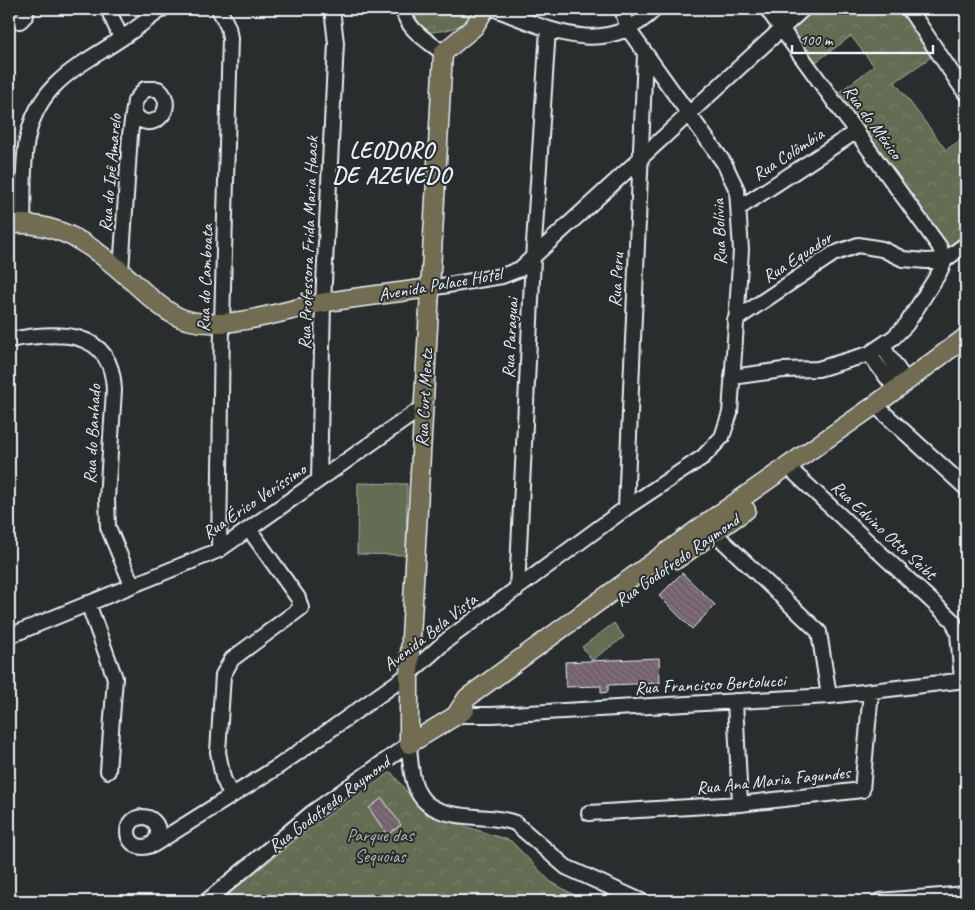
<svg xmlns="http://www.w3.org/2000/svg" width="975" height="910" font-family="Caveat,sans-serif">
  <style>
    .forest { fill: url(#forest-crowns); stroke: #a5afa6 }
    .pitch { fill: #626d53; stroke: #a5afa6 }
    .building { fill: url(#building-back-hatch); stroke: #e8f1f8 }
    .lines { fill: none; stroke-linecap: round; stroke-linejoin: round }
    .minor-casing { stroke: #e8f1f8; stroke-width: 18 }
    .major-casing { stroke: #e8f1f8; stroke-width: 21 }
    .minor { stroke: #2a2d2e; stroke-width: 14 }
    .major { stroke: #726c52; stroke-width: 18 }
    .labels { text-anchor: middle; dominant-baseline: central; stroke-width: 4; stroke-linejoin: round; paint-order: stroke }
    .street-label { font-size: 18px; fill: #e8f1f8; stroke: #2a2d2e }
    .park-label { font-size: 18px; fill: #acb6ae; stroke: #2a2d2e }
    .district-label { font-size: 22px; font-weight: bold; letter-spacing: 1px; fill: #e8f1f8; stroke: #2a2d2e }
  </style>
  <defs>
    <pattern id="forest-crowns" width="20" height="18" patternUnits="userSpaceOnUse" patternTransform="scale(1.25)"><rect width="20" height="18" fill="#626d53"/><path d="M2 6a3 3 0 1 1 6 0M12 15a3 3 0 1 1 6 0" fill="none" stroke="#78826c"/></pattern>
    <pattern id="building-back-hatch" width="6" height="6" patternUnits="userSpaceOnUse" patternTransform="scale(1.25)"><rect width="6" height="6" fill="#72616b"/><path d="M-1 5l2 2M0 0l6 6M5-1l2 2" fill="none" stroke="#867881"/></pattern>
  </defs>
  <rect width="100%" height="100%" fill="#2a2d2e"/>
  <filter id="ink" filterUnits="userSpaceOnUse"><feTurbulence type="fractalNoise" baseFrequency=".02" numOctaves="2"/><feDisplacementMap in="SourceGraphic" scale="10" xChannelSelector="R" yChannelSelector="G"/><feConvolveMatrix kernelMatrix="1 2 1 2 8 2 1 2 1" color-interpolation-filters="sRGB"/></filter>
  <g filter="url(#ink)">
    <!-- forest -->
    <path class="forest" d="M412 9H473C467 28 447 31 430 32L417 23Z
      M812 9H851L858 16 868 9H903L934 55 895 82 946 150 966 136V235L949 247 838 93 874 66 851 36 816 62 792 28Z
      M391 772 424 813 511 841 551 882 585 901H220L314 825Z"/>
    <!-- pitch -->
    <path class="pitch" d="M358 483 407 484 406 555 357 554Z
      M614 623 624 637 592 660 582 647Z"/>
    <!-- building -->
    <path class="building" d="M682 573 715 605 692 629 659 596Z
      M659 658 660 683 608 685V692L601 693V686L566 687 565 662Z
      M382 798 401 825 387 835 369 808Z"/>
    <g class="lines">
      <!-- minor casing -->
      <g class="minor-casing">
        <path id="minor" d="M108 9 121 38
          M219 9 228 27 230 38 222 323 219 550
          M403 9C407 30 427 40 443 53
          M495 9C551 30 604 59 655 9
          M767 9 939 246 945 260
          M909 9 966 94
          M9 21H20L26 15 27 9
          M739 208 857 131
          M23 223C24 196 22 166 27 140 38 82 79 67 122 38 136 29 149 18 162 9
          M121 271 130 135 135 101 145 89H158C181 108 148 138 134 112
          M430 288 502 276 520 269 803 9
          M735 320 833 254 858 245 882 249 903 259 926 261 945 260 966 244
          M9 340C55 332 112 326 114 390L107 499 108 527 132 585
          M882 346 906 381
          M869 354 895 388
          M732 377 783 370 818 369 869 354 894 337 906 325 939 273 945 260
          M875 405 966 488
          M788 467 953 621 958 633 962 680
          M319 480 323 303 336 43 332 9
          M626 508 645 54
          M707 526 819 632 829 696
          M517 589 533 259 548 29
          M88 603 115 678 108 771
          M9 636 219 550 423 407
          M735 701 740 804
          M456 715H492L829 696 966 680
          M409 744C412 798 420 813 476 817 489 818 502 818 515 823L566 867 641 901
          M231 795 223 778 218 752 223 675 232 659 301 608 298 598 249 529
          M589 813 740 804 862 790 871 691
          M128 832a15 15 0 1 1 30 0a15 15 0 1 1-30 0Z
          M153 845 279 766 409 674 447 640 626 508 703 457 722 437 730 413 741 250 737 190 724 163 628 29 622 9
          M207 901 313 812 409 744
          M879 901 966 894"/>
      </g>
      <!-- major casing -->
      <g class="major-casing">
        <path id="major" d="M9 224C68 221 102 254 143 291 155 302 171 316 187 320 226 331 282 311 321 303 357 297 394 293 430 288
          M677 559 746 510
          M456 715 467 698 483 686 705 524 875 405 966 337
          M409 744V674L443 53 474 27 485 9
          M409 744 465 710"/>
      </g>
      <!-- minor -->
      <use href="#minor" class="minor"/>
      <!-- major -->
      <use href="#major" class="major"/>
    </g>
  </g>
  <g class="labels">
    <!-- street labels -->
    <g class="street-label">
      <text transform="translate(873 122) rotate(54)">Rua do México</text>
      <text transform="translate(788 154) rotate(-33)">Rua Colômbia</text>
      <text transform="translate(110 173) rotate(-85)">Rua do Ipê Amarelo</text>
      <text transform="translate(719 232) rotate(-92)">Rua Bolívia</text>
      <text transform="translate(308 243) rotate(-88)">Rua Professora Frida Maria Haack</text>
      <text transform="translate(797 257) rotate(-33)">Rua Equador</text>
      <text transform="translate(205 278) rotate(-88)">Rua do Camboata</text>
      <text transform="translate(616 280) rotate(-87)">Rua Peru</text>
      <text transform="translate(440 284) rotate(-10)">Avenida Palace Hotel</text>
      <text transform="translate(510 338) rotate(-87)">Rua Paraguai</text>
      <text transform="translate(424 398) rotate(-87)">Rua Curt Mentz</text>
      <text transform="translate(92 434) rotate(-87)">Rua do Banhado</text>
      <text transform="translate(254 501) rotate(-34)">Rua Érico Veríssimo</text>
      <text transform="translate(884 530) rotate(43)">Rua Edvino Otto Seibt</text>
      <text transform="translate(677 560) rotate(-35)">Rua Godofredo Raymond</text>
      <text transform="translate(430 632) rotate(-38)">Avenida Bela Vista</text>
      <text transform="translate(710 684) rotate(-3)">Rua Francisco Bertolucci</text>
      <text transform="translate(773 780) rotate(-6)">Rua Ana Maria Fagundes</text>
      <text transform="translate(329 804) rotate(-37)">Rua Godofredo Raymond</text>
    </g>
    <!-- park labels -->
    <g class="park-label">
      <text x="380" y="835">Parque das<tspan x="380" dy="21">Sequoias</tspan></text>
    </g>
    <!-- district labels -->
    <g class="district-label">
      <text x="392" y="151">LEODORO<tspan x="392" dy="25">DE AZEVEDO</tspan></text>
    </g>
  </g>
  <!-- margin -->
  <rect width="975" height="910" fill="none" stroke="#2a2d2e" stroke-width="30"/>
  <rect x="15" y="15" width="945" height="880" fill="none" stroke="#e8f1f8" stroke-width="2" filter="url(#ink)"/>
  <!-- scale -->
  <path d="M792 45v8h141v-8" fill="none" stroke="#e8f1f8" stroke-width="2.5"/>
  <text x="800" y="45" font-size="15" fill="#e8f1f8" stroke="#2a2d2e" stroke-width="4" paint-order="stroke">100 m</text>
</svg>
